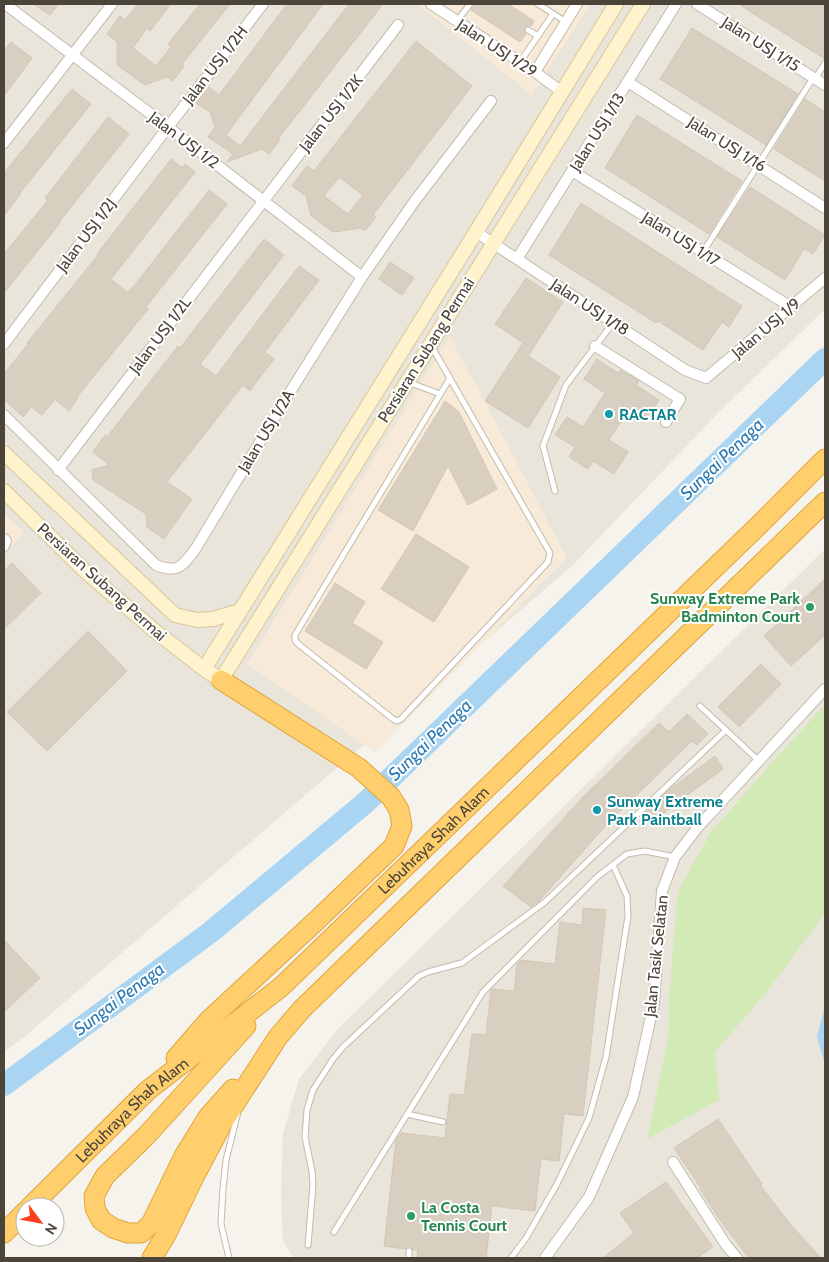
<svg xmlns="http://www.w3.org/2000/svg" width="829" height="1262" font-family="Cabin,sans-serif">
  <style>
    .residential { fill: #eae5da }
    .commercial { fill: #f7ead8 }
    .green { fill: #d2eab5 }
    .water { fill: #a9d4f2 }
    .lines { fill: none; stroke-linecap: round; stroke-linejoin: round }
    .river { stroke: #a9d4f2; stroke-width: 22 }
    .building { fill: #d8cfc1; stroke: #d3c7b4; fill-rule: evenodd }
    .service-casing { stroke: #c2bbae; stroke-width: 7 }
    .minor-casing { stroke: #c2bbae; stroke-width: 12 }
    .secondary-casing { stroke: #d6c79b; stroke-width: 16 }
    .motorway-casing { stroke: #e0a43c; stroke-width: 21 }
    .service { stroke: #fff; stroke-width: 5 }
    .minor { stroke: #fff; stroke-width: 10 }
    .secondary { stroke: #fff3cd; stroke-width: 14 }
    .motorway { stroke: #ffcf6e; stroke-width: 19 }
    .culture-dot { fill: #0f9aa8; stroke: #fff; stroke-width: 2 }
    .leisure-dot { fill: #2e9e5b; stroke: #fff; stroke-width: 2 }
    .labels { text-anchor: middle; dominant-baseline: central; stroke-width: 4; stroke-linejoin: round; paint-order: stroke }
    .street-label { font-size: 16px; fill: #4b4439; stroke: #fff }
    .culture-label { font-size: 16px; font-weight: bold; fill: #0d838f; stroke: #fff; text-anchor: start }
    .leisure-label { font-size: 16px; font-weight: bold; fill: #27864d; stroke: #fff; text-anchor: end }
    .water-label { font-size: 18px; font-style: italic; fill: #2e7ab2; stroke: #fff }
  </style>
  <rect width="100%" height="100%" fill="#f6f3ec"/>
  <!-- residential -->
  <path class="residential" d="M4 4H825V309L719 412 573 565 24 1037 4 1052Z
    M825 549V1258H294L283 1241 281 1193 283 1134 299 1079 337 1030Z"/>
  <!-- commercial -->
  <path class="commercial" d="M423 4H590L532 95 421 7Z
    M450 336 567 558 375 752 247 664Z
    M4 513 24 533 4 553Z"/>
  <!-- green -->
  <path class="green" d="M825 705V913L769 989 715 1052 719 1100 647 1139 669 1034V999L678 891 711 832 786 747Z"/>
  <!-- water -->
  <path class="water" d="M825 1005V1065L817 1037Z"/>
  <g class="lines">
    <!-- river -->
    <path class="river" d="M4 1085 212 931 365 803 825 359"/>
  </g>
  <!-- building -->
  <path class="building" d="M33 4H59L50 15Z
    M138 4H171L150 31 147 28 133 48 156 66 171 47 168 44 200 4H230L182 64 184 66 173 81 167 77 145 85 117 65V42L107 34 120 16 125 20Z
    M287 4H323L226 135 240 146 349 4H383L278 139 280 140 269 154 262 149 227 162 233 154 208 137 215 127 210 112 196 103 209 87 219 95Z
    M475 4H508L534 21 531 26H528L525 27 524 30 526 34 520 42 471 10Z
    M739 4H825V59L760 18Z
    M692 28 798 94 766 145 660 79Z
    M416 41 472 86 373 215 376 217 365 231 361 228 333 232 311 216 306 196 292 186 307 166 314 171ZM339 177 363 195 348 214 324 196Z
    M11 42 32 58 4 96V51Z
    M72 89 91 104 20 193H21L4 216V173Z
    M805 99 825 112V181L774 149Z
    M637 115 742 181 709 234 605 168Z
    M108 117 129 134 59 222 60 223 4 293V254L48 200 45 198Z
    M171 159 182 168 185 164 195 172 111 279 127 292 134 286 209 190 227 204 146 307 148 309 77 397 78 398 69 411 53 398 54 400 42 415 31 407 23 417 4 399V374L28 344 27 343 98 255 97 254Z
    M750 187 825 235 813 254 804 249 785 280 717 237Z
    M581 203 742 306 729 327 722 322 703 350 658 321 656 323 549 255Z
    M264 239 284 255 200 364 216 376 299 266 319 280 265 352 274 359 258 380 250 391 243 385 167 482 192 499 164 539 147 527 146 514 93 480 92 470 109 465 93 452 105 435 107 437 178 346 180 348Z
    M390 262 414 278 402 295 379 279Z
    M526 278 563 302 528 356 560 377 528 428 485 401 523 343 495 324Z
    M597 359 618 373 620 370 639 381 636 385 659 400 645 422 628 411 609 440 628 452 614 474 593 461 588 469 569 457 575 447 555 435 567 417 583 427 605 393 584 379Z
    M445 401 459 412 497 489 468 505 448 466 413 531 378 510Z
    M416 534 469 567 434 622 381 589Z
    M12 563 41 593 4 629V571Z
    M825 579V635L791 666 764 636Z
    M335 583 365 602 352 623 383 642 366 669 305 631Z
    M88 631 127 671 47 751 7 712Z
    M761 664 781 684 739 727 718 707Z
    M687 714 708 734 697 745 692 741 608 823 539 901 531 907 503 886 582 798 659 723 669 732Z
    M715 756 723 769 671 807 652 823 644 814 669 790Z
    M583 908 606 910 583 1116 564 1114 559 1161 541 1159 535 1211 492 1206 486 1258H417L418 1250H413L411 1247H407L405 1249 384 1246 396 1140 401 1133 445 1138 450 1094 464 1095 472 1034 486 1035 491 990 492 989 514 991 517 964 521 960 555 964 560 922 582 925Z
    M4 940 40 978 4 1012Z
    M718 1119 762 1184 760 1185 790 1224 821 1258H749L722 1223 700 1189 701 1188 674 1148Z
    M666 1182 713 1247 697 1258H603L634 1233 620 1213Z"/>
  <g class="lines">
    <!-- service casing -->
    <g class="service-casing">
      <path id="service" d="M538 4 566 22
        M457 21 470 4
        M528 30 538 36
        M520 62 553 14
        M815 79 825 63
        M703 252 813 78
        M432 347 550 553 548 562 401 719 397 721 393 719 297 643 295 640V635L450 378
        M408 382 440 394
        M555 491 543 446 566 385 613 323
        M700 706 759 761
        M407 1114 443 1122
        M334 1232 483 992 597 877 627 854 645 851 675 857
        M308 1245 313 1185 312 1171 305 1137 307 1110 313 1090 333 1059 343 1047 419 976 428 972 462 963 545 902 726 730
        M229 1258 221 1224 223 1189 226 1160 238 1112
        M409 1258V1251
        M511 1258 526 1238 557 1184 589 1118 606 1057 628 916 627 896 613 865"/>
    </g>
    <!-- minor casing -->
    <g class="minor-casing">
      <path id="minor" d="M5 4 168 127 362 277
        M431 4 535 72 562 92
        M697 4 825 85
        M535 72 577 4
        M628 82 825 208
        M4 143 112 4
        M572 171 791 307
        M476 232 685 370 706 378 825 278
        M517 259 676 4
        M4 344 168 127 263 4
        M595 346 680 399 666 422
        M4 415 156 565C178 574 183 566 196 548L292 389 362 277 414 202 491 101
        M58 470 398 25
        M4 539 6 541 4 546
        M673 1162 726 1245 737 1258
        M545 1258 589 1197 633 1097 654 1003 662 891 675 857 698 827 825 689"/>
    </g>
    <!-- secondary casing -->
    <g class="secondary-casing">
      <path id="secondary" d="M4 453 175 615 197 620 213 619 240 611
        M4 491 86 572 155 631 204 669 221 680 643 4
        M204 669 476 232 616 4"/>
    </g>
    <!-- motorway casing -->
    <g class="motorway-casing">
      <g id="motorway">
        <path d="M176 1058 209 1020 316 921 394 846 402 826 399 810 391 797 359 768 221 680"/>
        <path d="M233 1089 208 1117 184 1156 151 1224 141 1233H128L113 1228 101 1220 95 1208 94 1196 105 1176 146 1136 246 1026"/>
        <path id="s1" d="M30 1207 147 1091 281 987 757 527 825 459"/>
        <path d="M4 1233 25 1212"/>
        <path d="M152 1258 167 1233 194 1177 223 1122 278 1037 302 1009 825 502"/>
      </g>
    </g>
    <!-- service -->
    <use href="#service" class="service"/>
    <!-- minor -->
    <use href="#minor" class="minor"/>
    <!-- secondary -->
    <use href="#secondary" class="secondary"/>
    <!-- motorway -->
    <use href="#motorway" class="motorway"/>
  </g>
  <!-- markers -->
  <g class="culture-dot">
    <circle cx="609" cy="414" r="5"/>
    <circle cx="597" cy="810" r="5"/>
  </g>
  <g class="leisure-dot">
    <circle cx="810" cy="607" r="5"/>
    <circle cx="411" cy="1216" r="5"/>
  </g>
  <g class="labels">
    <!-- street labels -->
    <g class="street-label">
      <text transform="translate(761 44) rotate(32)">Jalan USJ 1/15</text>
      <text transform="translate(497 48) rotate(33)">Jalan USJ 1/29</text>
      <text transform="translate(215 65) rotate(-52)">Jalan USJ 1/2H</text>
      <text transform="translate(331 113) rotate(-52)">Jalan USJ 1/2K</text>
      <text transform="translate(597 132) rotate(-58)">Jalan USJ 1/13</text>
      <text transform="translate(184 140) rotate(37)">Jalan USJ 1/2</text>
      <text transform="translate(727 144) rotate(32)">Jalan USJ 1/16</text>
      <text transform="translate(86 235) rotate(-53)">Jalan USJ 1/2J</text>
      <text transform="translate(681 239) rotate(32)">Jalan USJ 1/17</text>
      <text transform="translate(590 307) rotate(33)">Jalan USJ 1/18</text>
      <text transform="translate(766 328) rotate(-40)">Jalan USJ 1/9</text>
      <text transform="translate(160 335) rotate(-53)">Jalan USJ 1/2L</text>
      <text transform="translate(426 350) rotate(-58)">Persiaran Subang Permai</text>
      <text transform="translate(266 431) rotate(-59)">Jalan USJ 1/2A</text>
      <text transform="translate(102 582) rotate(42)">Persiaran Subang Permai</text>
      <text stroke="none"><textPath href="#s1" startOffset="546">Lebuhraya Shah Alam</textPath></text>
      <text transform="translate(656 956) rotate(-84)">Jalan Tasik Selatan</text>
      <text stroke="none"><textPath href="#s1" startOffset="141">Lebuhraya Shah Alam</textPath></text>
    </g>
    <!-- culture labels -->
    <g class="culture-label">
      <text x="619" y="414">RACTAR</text>
      <text x="607" y="801">Sunway Extreme<tspan x="607" dy="18">Park Paintball</tspan></text>
    </g>
    <!-- leisure labels -->
    <g class="leisure-label">
      <text x="800" y="598">Sunway Extreme Park<tspan x="800" dy="18">Badminton Court</tspan></text>
      <text x="421" y="1207" text-anchor="start">La Costa<tspan x="421" dy="18">Tennis Court</tspan></text>
    </g>
    <!-- water labels -->
    <g class="water-label">
      <text transform="translate(722 459) rotate(-44)">Sungai Penaga</text>
      <text transform="translate(430 740) rotate(-44)">Sungai Penaga</text>
      <text transform="translate(119 999) rotate(-37)">Sungai Penaga</text>
    </g>
  </g>
  <!-- border -->
  <rect width="829" height="1262" fill="none" stroke="#4b4439" stroke-width="10"/>
  <!-- north arrow -->
  <g transform="translate(40 1222) rotate(122)"><circle r="24" fill="#ffffff" stroke="#b7b4b0"/>
  <path d="M0-4L9 19L0 12L-9 19Z" fill="#fc3f1d"/>
  <text y="-8" font-size="14" font-weight="bold" text-anchor="middle" fill="#4b4439">N</text>
  </g>
</svg>
